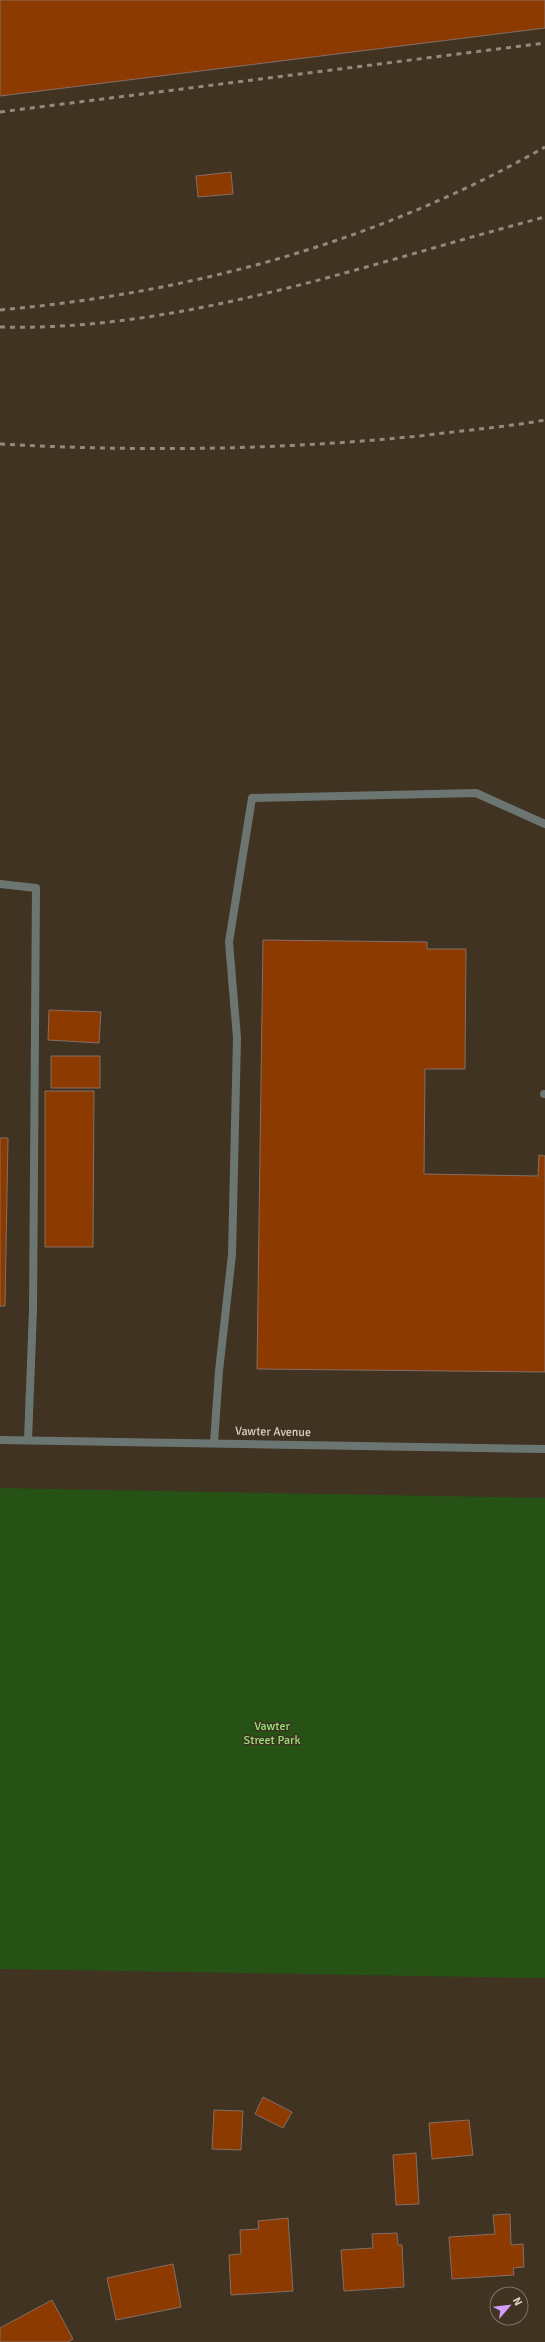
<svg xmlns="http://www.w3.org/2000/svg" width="545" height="2342" font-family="Signika,sans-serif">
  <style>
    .green { fill: #265215 }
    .building { fill: #8d3a00; stroke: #856e64 }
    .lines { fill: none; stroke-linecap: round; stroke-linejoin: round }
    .lane { stroke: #6b7672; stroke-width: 8 }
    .street { stroke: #6b7672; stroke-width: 8 }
    .rail { stroke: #93897c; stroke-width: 3; stroke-dasharray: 5 5; stroke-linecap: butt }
    .labels { text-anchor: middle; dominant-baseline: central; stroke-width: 3; stroke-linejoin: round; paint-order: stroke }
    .street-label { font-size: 12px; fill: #dad2c8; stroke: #403322 }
    .park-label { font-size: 12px; fill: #94e27a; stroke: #403322 }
  </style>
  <rect width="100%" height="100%" fill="#403322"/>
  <!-- green -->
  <path class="green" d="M0 1488 545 1498V1978L0 1969Z"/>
  <!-- building -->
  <path class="building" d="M0 0H545V28L0 96Z
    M231 172 233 194 198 197 196 176Z
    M263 940 427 942V949H466L465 1069H425L424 1174 538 1176 539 1155 545 1156V1372L257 1369Z
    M49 1010 101 1012 99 1043 48 1040Z
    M51 1056H100V1088H51Z
    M45 1091H94L93 1247H45Z
    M0 1138H8L5 1306H0Z
    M263 2097 292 2112 283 2128 255 2114Z
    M214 2110 243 2111 241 2150 212 2149Z
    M469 2120 473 2155 432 2159 429 2123Z
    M416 2153 419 2204 396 2205 393 2155Z
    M510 2214 511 2245 523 2244 524 2267 513 2268 514 2275 452 2279 449 2237 495 2234 493 2215Z
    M288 2218 293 2291 231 2295 229 2255 241 2254 240 2230 259 2229 258 2221Z
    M397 2233 398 2245H402L404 2287 344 2291 341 2250 373 2248 372 2234Z
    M173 2264 181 2307 116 2320 107 2278Z
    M52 2300 73 2339 68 2342H0V2328Z"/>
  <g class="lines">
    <!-- lane -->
    <path class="lane" d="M0 884 36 888 33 1310 28 1440
      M544 1094H545
      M214 1443 219 1371 232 1255 237 1038 229 942 252 798 476 793 545 824"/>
    <!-- street -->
    <path class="street" d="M0 1440 545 1449"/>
    <!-- rail -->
    <path class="rail" d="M0 112 545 43
      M0 310C191 293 378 242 545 147
      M0 327C183 332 369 263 545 217
      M0 444C143 452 286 450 428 435 467 430 506 427 545 420"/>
  </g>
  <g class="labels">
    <!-- street labels -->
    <g class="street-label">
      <text transform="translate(273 1432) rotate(1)">Vawter Avenue</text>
    </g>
    <!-- park labels -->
    <g class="park-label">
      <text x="272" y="1726">Vawter<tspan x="272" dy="14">Street Park</tspan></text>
    </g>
  </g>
  <!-- north arrow -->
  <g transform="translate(509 2306) rotate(62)"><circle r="19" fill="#403322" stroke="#7e7364"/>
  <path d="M0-3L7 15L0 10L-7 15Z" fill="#d49cfb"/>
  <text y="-6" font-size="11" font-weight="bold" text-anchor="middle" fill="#dad2c8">N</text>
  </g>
</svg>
